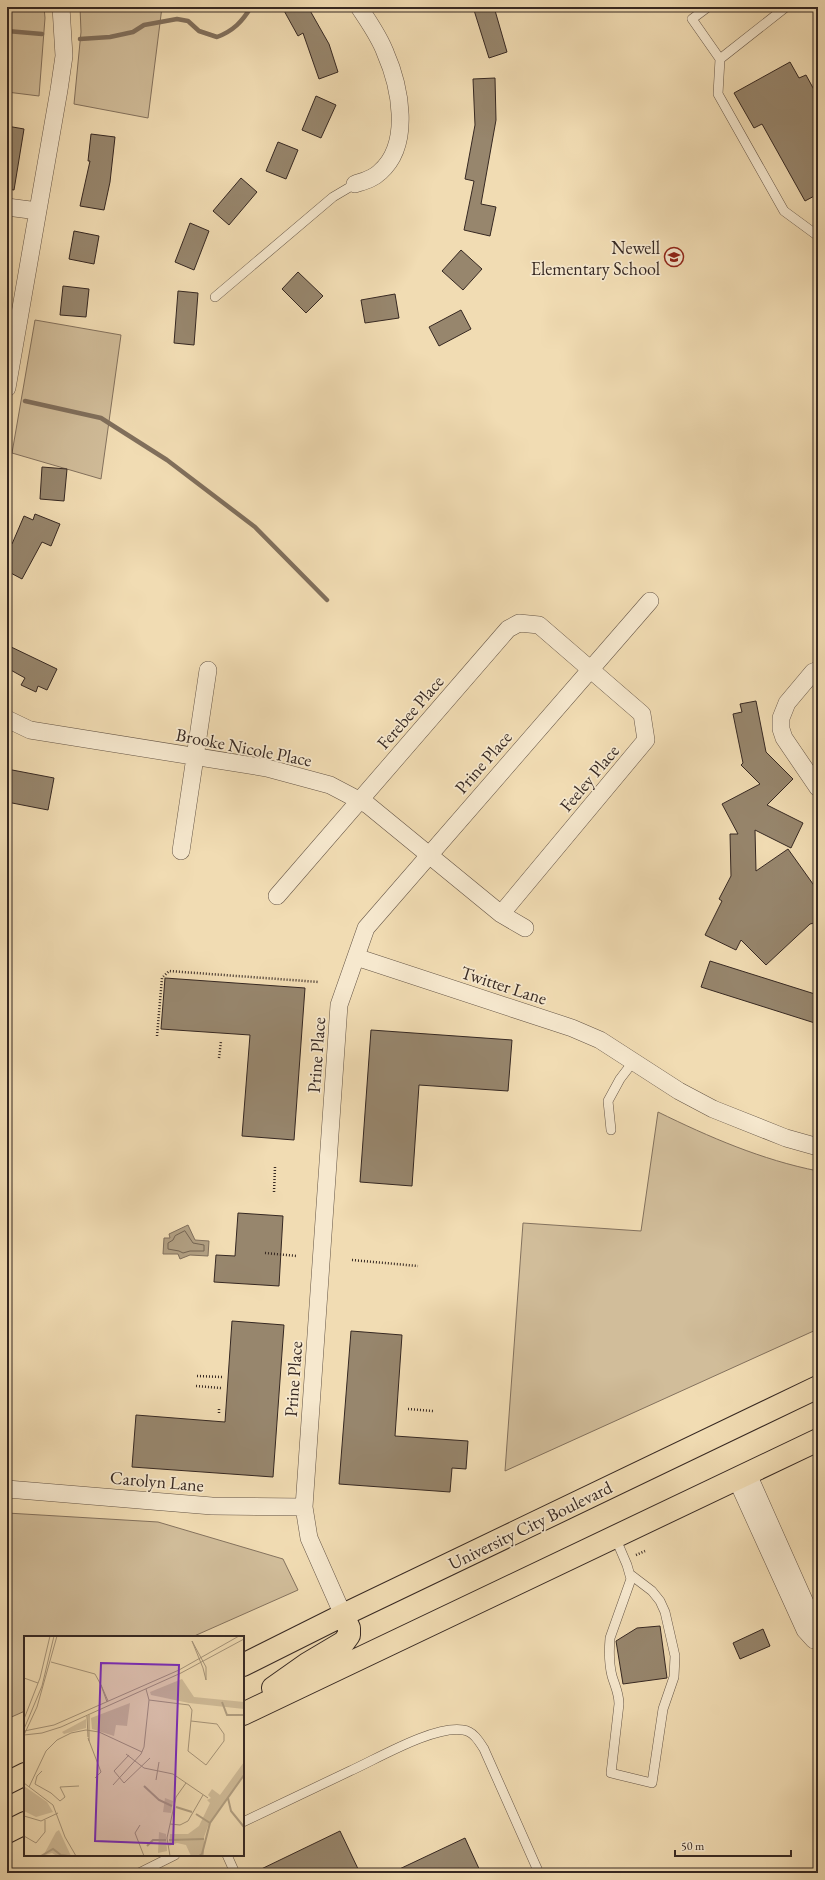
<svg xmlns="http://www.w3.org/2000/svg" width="825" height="1880" font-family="'EB Garamond',serif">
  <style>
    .green { fill: #d1bd9a; stroke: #84725e }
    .water { fill: #b19f82; stroke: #806f5c }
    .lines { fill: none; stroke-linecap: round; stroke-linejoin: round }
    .shore { stroke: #746452; stroke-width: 1 }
    .stream { stroke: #806f5c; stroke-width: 4.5 }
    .building { fill: #97866d; stroke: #362822 }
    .service-casing { stroke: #655546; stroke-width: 10 }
    .minor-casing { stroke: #655546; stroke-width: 18 }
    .primary-casing { stroke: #362822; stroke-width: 24 }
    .path { stroke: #362822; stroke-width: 2.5; stroke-dasharray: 1 2; stroke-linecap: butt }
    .service { stroke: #f6e8ce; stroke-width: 9 }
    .minor { stroke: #f6e8ce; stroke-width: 17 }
    .primary { stroke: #f1dcb3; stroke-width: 22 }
    .labels { text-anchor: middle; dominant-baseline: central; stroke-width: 3.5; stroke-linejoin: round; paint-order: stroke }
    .poi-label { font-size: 18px; fill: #362822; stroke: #f6e8ce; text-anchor: end }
    .street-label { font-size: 18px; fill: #362822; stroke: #f6e8ce }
    .inset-river { fill: none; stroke: #b19f82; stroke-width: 2 }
    .inset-road { fill: none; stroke: #a69479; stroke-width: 1 }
    .view { fill: #7b2cbf; fill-opacity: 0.15; stroke: #7b2cbf; stroke-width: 2 }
    .inset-edge { fill: none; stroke: #362822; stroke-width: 2 }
  </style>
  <rect width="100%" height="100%" fill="#f1dcb3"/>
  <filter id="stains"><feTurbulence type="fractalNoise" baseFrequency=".005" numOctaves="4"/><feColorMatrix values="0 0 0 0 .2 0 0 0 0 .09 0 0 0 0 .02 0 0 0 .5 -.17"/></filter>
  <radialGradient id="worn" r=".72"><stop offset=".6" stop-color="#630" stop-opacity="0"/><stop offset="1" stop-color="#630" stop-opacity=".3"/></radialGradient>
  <!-- green -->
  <path class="green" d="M7 7H44L45 18 39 96 7 92Z
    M80 7H162L148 118 74 104 81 32Z
    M35 320 121 335 101 479 12 453Z
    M658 1112C709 1137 762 1160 818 1171V1329L505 1471 523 1223 641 1231Z
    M7 1513 158 1522 283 1559 298 1590 192 1637H25V1711L7 1719Z"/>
  <!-- water -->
  <path class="water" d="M188 1225 195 1240 209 1241 208 1256 190 1255 180 1259 178 1254H163L164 1238H170L169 1234Z"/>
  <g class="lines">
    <!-- shore -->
    <path class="shore" d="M185 1231 193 1243 204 1245V1251H190L183 1253 179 1251 168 1249V1243L173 1240 175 1236Z"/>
    <!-- stream -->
    <path class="stream" d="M7 31 42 34
      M80 39 110 37 133 32 144 25 177 19 188 21 199 31 217 37C233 31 242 22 251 7
      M25 401 101 418 167 460 255 527 327 600"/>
  </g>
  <!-- building -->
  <path class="building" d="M282 7H308L329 44 338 72 319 79 303 33 298 36Z
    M473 7H494L507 52 489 58Z
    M790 62 799 78 806 75 818 97V194L805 201 762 124 754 128 734 93Z
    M495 78 496 120 481 204 496 207 490 236 464 230 474 181 465 179 475 125 473 79Z
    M316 96 336 105 321 138 302 130Z
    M7 126 24 129 14 190 7 189Z
    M91 134 115 137 110 182 104 210 80 206 90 161H88Z
    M278 142 298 150 286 179 266 171Z
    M241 178 257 192 229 225 213 211Z
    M190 223 209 231 194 270 175 262Z
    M74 231 99 236 94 264 69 259Z
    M461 250 482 269 463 290 442 271Z
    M298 272 323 296 306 313 282 289Z
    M63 286 89 289 86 317 60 315Z
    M178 291 198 293 194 345 174 343Z
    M395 294 399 318 365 323 361 300Z
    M461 310 471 329 439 346 429 327Z
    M42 467 67 469 64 501 40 499Z
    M35 514 60 524 51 546 42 542 22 579 7 571V541L12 544 24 516 33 520Z
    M7 645 57 669 47 690 38 686 36 692 21 685 25 678 7 668Z
    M756 701 766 752 793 779 767 805 803 823 791 848 755 830 756 871 788 849 818 891V922L810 924 766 965 741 940 736 950 705 935 722 901 719 899 731 876 730 834H738L722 804 760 784 741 765 743 763 733 714 742 712 740 704Z
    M7 769 54 778 48 810 7 802Z
    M710 961 818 995V1024L701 987Z
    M165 978 305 988 294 1140 242 1136 250 1035 161 1029Z
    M371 1030 512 1040 508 1091 419 1085 412 1186 360 1182Z
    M238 1213 283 1216 279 1286 214 1282 216 1255 235 1256Z
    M232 1321 284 1325 273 1477 132 1467 136 1415 225 1422Z
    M351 1331 402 1335 395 1436 468 1441 466 1469 452 1468 450 1492 339 1484Z
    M660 1626 667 1678 623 1684 616 1641 637 1628Z
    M763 1629 770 1646 740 1659 733 1643Z
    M340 1831 360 1873H253Z
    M465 1838 481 1873H391Z"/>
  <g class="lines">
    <!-- service casing -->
    <g class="service-casing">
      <path id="service" d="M708 7 692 19 720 59 718 94 784 211 818 236
        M720 59 786 7
        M215 297 333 197 355 184
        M611 1130 608 1101 620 1079 633 1062
        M615 1537 627 1565 631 1579 610 1638C609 1650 609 1664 612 1676 615 1686 619 1693 619 1704L611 1773 652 1783 663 1709 674 1677 675 1656 665 1612 660 1601 652 1591 631 1575
        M243 1822C279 1805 314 1788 350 1771 377 1759 434 1725 463 1730 473 1731 479 1741 484 1749L539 1873
        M227 1855 235 1873
        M139 1873 175 1855"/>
    </g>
    <!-- minor casing -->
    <g class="minor-casing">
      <path id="minor" d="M355 184C364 181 373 179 380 172 412 144 400 86 385 52 379 36 368 21 359 7
        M7 207 38 211
        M7 388 59 90 64 56 61 7
        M818 670 813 672 787 703 781 718V729L784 738 818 788
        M7 719 30 730 267 768 330 785 368 805 501 914 525 928
        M181 851 208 670
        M277 896 508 629 519 623 539 625 642 714 646 740 501 914
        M356 957 572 1028 600 1040 679 1091 713 1109 786 1138 818 1147
        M736 1478 805 1630 814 1640 815 1625 747 1472
        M7 1489 212 1506 304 1507
        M343 1615 309 1538 304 1507 339 1005 366 928 650 601"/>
    </g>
    <!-- primary casing -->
    <g class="primary-casing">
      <path id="primary" d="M243 1665 343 1615 818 1387
        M273 1688 307 1664 344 1642 349 1635V1628L343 1615
        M243 1714 818 1440
        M7 1783 25 1774
        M7 1832 25 1823"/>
    </g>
    <!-- path -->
    <path class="path" d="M157 1036 162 978 169 971 319 982
      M219 1058 221 1041
      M274 1192 275 1167
      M265 1253 297 1256
      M352 1260 418 1266
      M197 1376 222 1377
      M196 1386 221 1388
      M408 1409 433 1411
      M219 1413V1408
      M636 1555 645 1551"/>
    <!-- service -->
    <use href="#service" class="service"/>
    <!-- minor -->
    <use href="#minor" class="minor"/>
    <!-- primary -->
    <use href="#primary" class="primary"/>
  </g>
  <!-- icons -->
  <defs>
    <g id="school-ring" transform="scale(1)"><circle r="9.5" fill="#f6e8ce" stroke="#8f2418" stroke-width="1.5"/><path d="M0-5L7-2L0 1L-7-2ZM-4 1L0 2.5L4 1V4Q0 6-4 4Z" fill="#8f2418"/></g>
  </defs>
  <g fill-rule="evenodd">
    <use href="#school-ring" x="674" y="257"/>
  </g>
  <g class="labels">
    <!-- poi labels -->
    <g class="poi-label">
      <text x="660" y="247">Newell<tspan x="660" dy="21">Elementary School</tspan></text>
    </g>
    <!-- street labels -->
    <g class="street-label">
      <text transform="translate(410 712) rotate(-49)">Ferebee Place</text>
      <text transform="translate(244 747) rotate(11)">Brooke Nicole Place</text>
      <text transform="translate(483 762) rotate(-49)">Prine Place</text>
      <text transform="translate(589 778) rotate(-50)">Feeley Place</text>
      <text transform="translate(504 985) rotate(18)">Twitter Lane</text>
      <text transform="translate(316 1055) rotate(-86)">Prine Place</text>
      <text transform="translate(293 1379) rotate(-86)">Prine Place</text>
      <text transform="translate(157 1481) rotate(5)">Carolyn Lane</text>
      <text transform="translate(530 1525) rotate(-26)">University City Boulevard</text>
    </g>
  </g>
  <!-- overview -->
  <g transform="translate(24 1636)">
    <rect width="220" height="220" fill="#f1dcb3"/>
    <path d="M158 43 170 61 220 66V73L165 67 127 59 126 56ZM106 67 103 90 92 89 90 100 68 93 67 82ZM62 83V92L40 98 38 96ZM220 126V139L184 190 180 201V220H167L162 209 153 207 145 210 146 198H164L175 190 186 167 183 164 187 162 184 159 188 153 196 159ZM0 150 23 166 29 176 12 181 0 175ZM141 162 149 165 147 177 139 176ZM35 194 47 220H33L28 217 19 220 32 196ZM135 196 142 198 143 215 134 217Z" fill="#d1bd9a"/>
    <path class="inset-river" d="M198 66 203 79H220M120 150 135 164 148 170M204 162 207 175 220 191M152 171 168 176M172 178 186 187M145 204 180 203M123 210 129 204H142M17 220 29 213 37 219 44 220M175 220 178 218 186 187 220 139"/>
    <path class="inset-road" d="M33 0 13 71 0 99 18 97 37 91 157 37 220 3M168 5 182 31V44L179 32ZM27 26 71 38 77 49M0 42 14 47M125 64 165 69 168 74 164 115 182 129 200 105V98L193 88 167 85M83 66 77 49 84 65M63 80 64 101M0 83 16 42 26 0M0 93 18 50 30 0M0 95 30 89 155 34 215 0M64 102 77 136 71 142M65 105V79M102 118 120 132 149 138 184 162M105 119 90 135 100 147 126 122M18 135 13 140 11 148 27 157 36 165 41 161 36 151 55 150M132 144 135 126M0 147 29 169 41 201 52 220M89 149 117 118 120 111 125 64 122 53M5 151 22 115 33 104 47 97 62 94 75 96 118 116M0 180 17 185 34 177M146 188 156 189 164 185 179 159M116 189 111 197 120 220M0 200 12 207 21 196V184M146 220 143 202 152 161 162 147"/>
    <path class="view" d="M77 27 155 29 149 208 71 205Z"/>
    <rect width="220" height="220" class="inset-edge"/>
  </g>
  <!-- margin -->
  <rect width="825" height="1880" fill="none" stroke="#f1dcb3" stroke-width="24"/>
  <rect x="8" y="8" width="809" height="1864" fill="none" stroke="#362822" stroke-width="2"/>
  <rect x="12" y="12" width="801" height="1856" fill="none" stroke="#362822"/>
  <!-- scale -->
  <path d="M675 1850v6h116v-6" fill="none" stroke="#362822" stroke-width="2"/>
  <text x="681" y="1850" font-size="12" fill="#362822" stroke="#f6e8ce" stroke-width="3" paint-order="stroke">50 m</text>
  <rect width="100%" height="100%" filter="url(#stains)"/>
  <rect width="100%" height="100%" fill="url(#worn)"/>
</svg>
